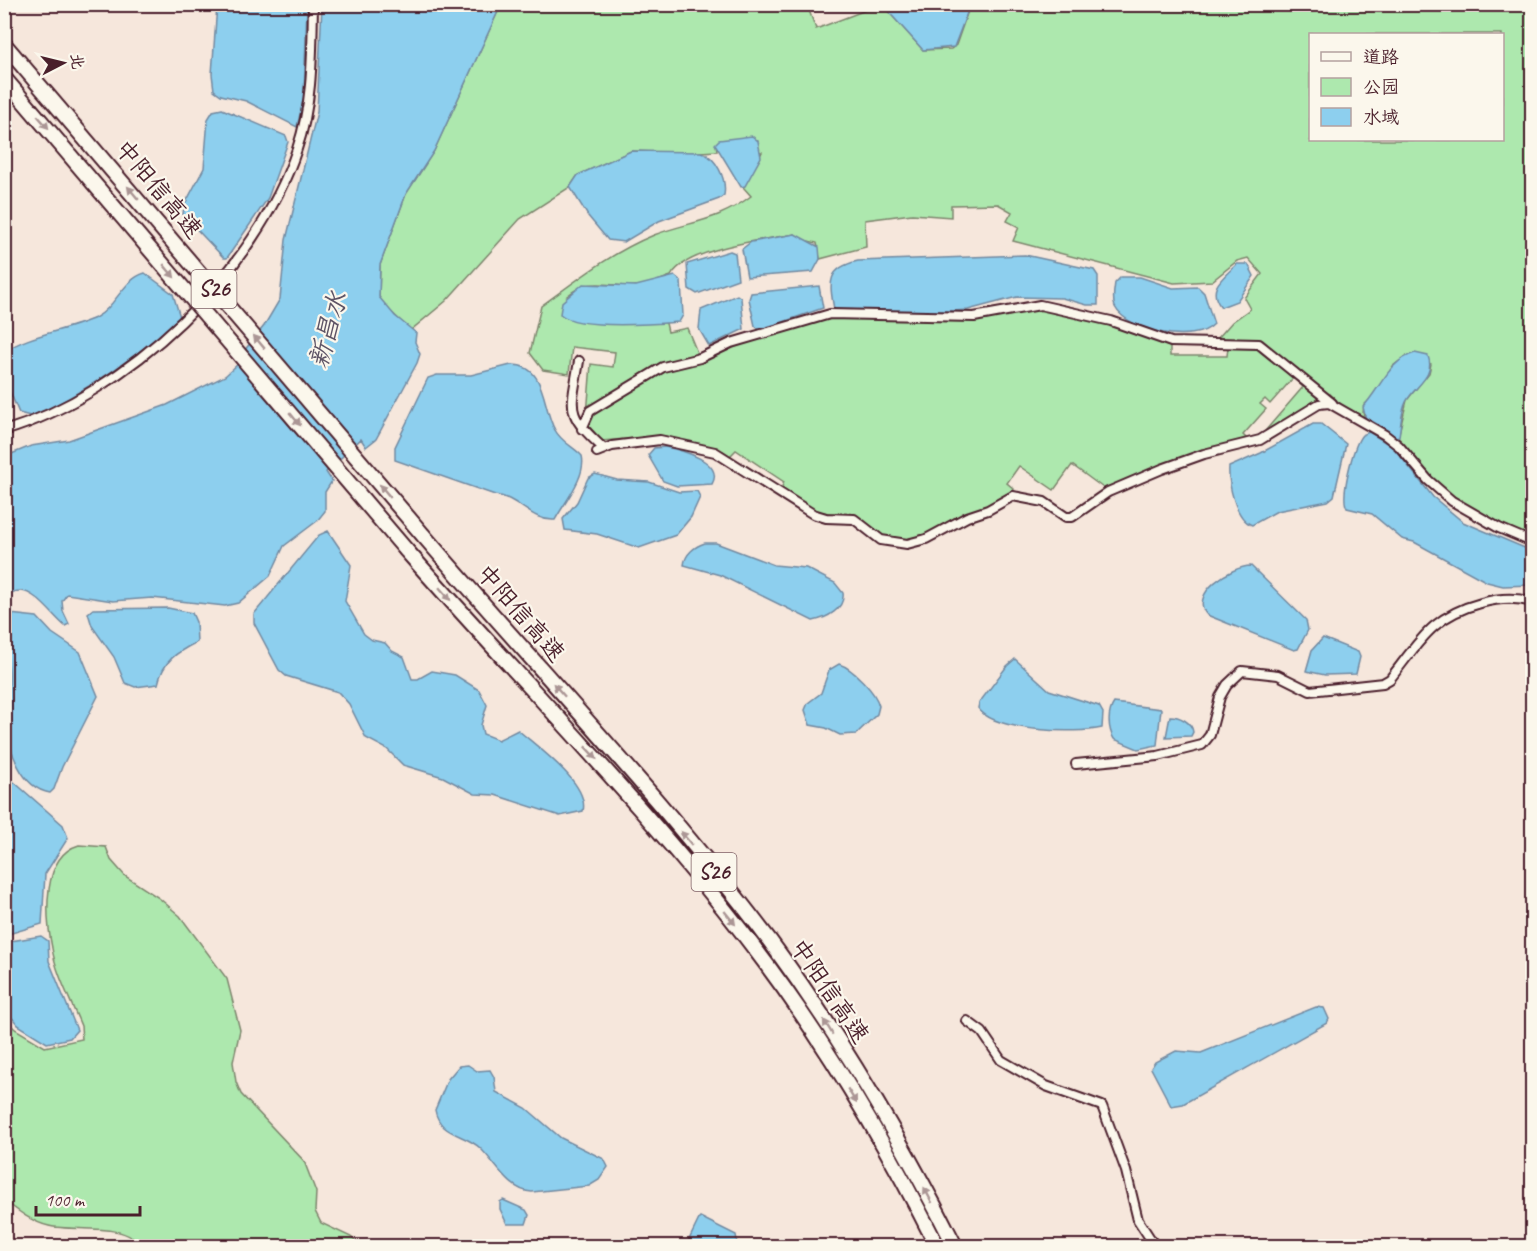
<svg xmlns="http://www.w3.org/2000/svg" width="1537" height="1251" font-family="Caveat,'LXGW WenKai TC',sans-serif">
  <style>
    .green { fill: #ade8ae; stroke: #7c846c; stroke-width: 1.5; fill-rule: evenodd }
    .water { fill: #8dcfee; stroke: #7289a0; stroke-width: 1.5 }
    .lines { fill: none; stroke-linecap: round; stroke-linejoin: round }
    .minor-casing { stroke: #4a1f2b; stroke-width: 12 }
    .motorway-casing { stroke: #4a1f2b; stroke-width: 18 }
    .minor { stroke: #fbf7ec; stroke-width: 8 }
    .motorway { stroke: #fbf7ec; stroke-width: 14 }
    .motorway-bridge-casing { stroke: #4a1f2b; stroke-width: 18; stroke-linecap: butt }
    .motorway-bridge { stroke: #fbf7ec; stroke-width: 14 }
    .oneway { fill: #ab9695 }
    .labels { text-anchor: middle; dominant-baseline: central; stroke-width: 4.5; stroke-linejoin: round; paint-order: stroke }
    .shield { fill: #fbf7ec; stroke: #7f6065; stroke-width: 1.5 }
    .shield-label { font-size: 22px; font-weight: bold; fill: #4a1f2b }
    .street-label { font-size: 24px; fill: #4a1f2b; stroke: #fbf7ec }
    .water-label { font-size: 26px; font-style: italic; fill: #5e5466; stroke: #fbf7ec }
  </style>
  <rect width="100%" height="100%" fill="#f6e7dc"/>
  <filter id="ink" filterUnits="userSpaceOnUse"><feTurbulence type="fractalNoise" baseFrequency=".0167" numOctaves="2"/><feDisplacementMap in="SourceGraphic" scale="12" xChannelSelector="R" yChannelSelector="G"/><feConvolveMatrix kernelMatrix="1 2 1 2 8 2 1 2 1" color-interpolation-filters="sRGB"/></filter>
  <g filter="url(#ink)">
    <!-- green -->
    <path class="green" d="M501 5H807L816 29 871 8 886 9 923 50 951 49 956 45 970 5H1532V539C1478 518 1430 486 1398 437L1407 400 1429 373 1431 364 1406 356 1393 366 1373 397 1364 405 1363 413 1366 420 1347 410 1330 394 1315 401 1259 438 1303 387 1293 378 1270 404 1265 399 1260 404 1266 409 1243 435 1248 440 1106 490 1072 465 1054 490 1019 466 1007 483 1014 489 989 508 935 532 900 541 882 536 862 520 813 510 780 491 784 482 736 450 730 456 723 451 664 436 601 441 586 428 591 364 613 367 615 352 572 347 569 374 543 370 530 353 541 306C577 280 612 252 654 235 691 221 717 222 751 196L743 187 762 152 716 144 717 151 683 153 631 151 578 175 570 187 520 219 446 301 411 330 408 328 386 307 379 297 380 265 406 194 434 151ZM1310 34H1502V140H1310ZM998 204 1012 212 1007 221 1019 227 1013 241 1174 283 1212 281 1237 261 1248 258 1262 274 1244 298 1250 309 1232 322 1218 338 1228 347 1227 356H1170V347L1119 327 1118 318 1040 301 973 314 830 318 751 340 701 362 687 328 668 332 666 323 567 296C591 276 606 287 634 286 647 286 659 280 671 276 686 248 764 240 795 234L800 239 817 243 820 259 866 247 865 220 912 214 951 217V205Z
      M79 845 106 847 111 860 125 876 159 898 180 916 227 979 240 1030 233 1062 236 1082 241 1094 304 1161 316 1192 315 1211 321 1223 351 1237 360 1246H139C129 1222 73 1232 49 1226 32 1222 18 1211 5 1201V1019L15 1029 45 1047 82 1039 81 1026C71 1001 56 974 52 948 46 918 41 856 79 845Z"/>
    <!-- water -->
    <path class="water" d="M886 4H970V5L954 47 923 50 886 9Z
      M217 5H307L304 97 297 127 246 101 221 95 214 90 212 74Z
      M322 5H501L434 151 406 194 380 265 379 297 395 316 416 333 415 342 420 354 417 363 376 439 366 447 361 439 326 472 332 481 325 492V511L317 521 284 546 270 576 238 603 225 606 152 598 113 601 67 594 62 601 63 611 69 624 65 626C53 616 34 589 19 591 14 591 9 594 5 594L4 457 31 446 69 440 167 405 225 376 239 363 244 351 264 326 280 299 286 240 317 112Z
      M222 109 286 136 288 142 268 198 227 258H224L183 215 184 206 204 168 208 119 213 111Z
      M752 136 758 141 761 157 745 186 741 187 715 144 719 140Z
      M631 151 701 152C716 157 727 179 724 195L719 199 659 221 624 242 608 240 588 216 570 187 578 175Z
      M795 234 819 247 820 259 813 272 747 277 742 249 751 242Z
      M730 251 735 253 738 279 697 294 689 289 687 264Z
      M1025 255 1094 270 1098 276V305H1087L1062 298 1017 297 968 310 937 312 834 309C829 282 827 268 858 261Z
      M1237 264H1248L1254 276 1237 301 1221 307C1206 288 1223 278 1237 264Z
      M145 273 173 294 180 317C136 359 87 389 34 417L19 413 5 380 4 352C24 336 69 330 95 318 116 307 123 279 145 273Z
      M675 276 681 281 683 315 679 322C654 324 578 330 560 314L562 302 583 284 636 286Z
      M1121 277H1140L1173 288 1198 287 1204 293 1214 324C1195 345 1128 332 1115 307 1112 300 1114 290 1115 283Z
      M819 286 823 308 760 330 755 326 749 299 751 293Z
      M737 295 741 298 744 329 709 346 699 329 701 310Z
      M1415 353 1428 356C1436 377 1414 386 1406 402 1401 412 1401 425 1399 436L1396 437 1366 420 1363 407C1380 389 1389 360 1415 353Z
      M511 365C547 364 542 409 555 430 561 442 574 447 582 456 587 476 564 503 555 520 532 522 518 497 495 495L395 460V447L428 378 437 375H471Z
      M1313 424H1321L1346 444 1334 496 1328 501 1277 511 1252 525C1235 519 1228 483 1229 467L1261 453Z
      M1369 432 1393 447 1433 497 1463 522 1532 551V585L1503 586 1487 582 1414 542 1402 539 1372 514 1347 508C1340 497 1353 446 1362 435Z
      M665 447C682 450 725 462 712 484L677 486 663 481 648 455 654 448Z
      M595 474 617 480 649 482 679 492 697 491 700 497 691 517 676 535 639 548 597 534 565 530 563 519 577 502 588 478Z
      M328 531 351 565 345 601 364 634 372 640 385 643 392 651 404 657 412 679H418L432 671 455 675 479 690 487 705 481 725 483 734 498 740 518 730C537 747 590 784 583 811L560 816 495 795 475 794 443 777 403 765 387 749 366 738 349 704 338 692 286 676 279 670 254 623V614L319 535Z
      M705 543H716L774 565 806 568 835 583 843 593C845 609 827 618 813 621L720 575 684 565C685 554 695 546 705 543Z
      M1251 566 1306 620 1308 630 1298 649 1294 650 1207 615C1188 594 1231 566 1251 566Z
      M168 608 192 613 196 622 197 642C177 652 163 661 158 684L135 687 125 683 114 657 92 626 88 613 93 609Z
      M10 614 37 617 52 633 80 652 98 696 62 767 54 789 50 793C21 788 8 749 7 723 5 706 10 690 9 673 8 654 4 637 4 618Z
      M1323 638 1358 652 1360 657 1356 674 1325 675 1306 671 1312 650Z
      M1015 659 1049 690 1099 706 1103 713 1102 728C1076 734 994 732 978 708L979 703 1007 666Z
      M839 664C852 668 876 692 879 706L877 714 856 734 840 735 826 728 810 725 805 710 808 703 821 693 829 670Z
      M1114 703 1161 709 1157 745 1138 749 1114 739C1108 729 1107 713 1114 703Z
      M1170 716C1179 716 1192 722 1193 732L1191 736 1166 737Z
      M14 782 63 825 68 838 45 874 42 924 5 935V785Z
      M41 936 48 941 49 961 77 1030 70 1038 47 1043 18 1025 5 1009V942Z
      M1316 1007 1324 1008 1329 1019 1327 1023 1183 1104 1171 1106 1151 1068 1155 1062 1176 1051 1201 1053Z
      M468 1065 477 1071 490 1070 494 1077 496 1092 526 1108 561 1138 604 1159 608 1167 599 1180 589 1186 532 1192C509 1191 495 1162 480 1148 470 1138 454 1136 444 1127 439 1122 436 1116 435 1110L448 1079 459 1066Z
      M503 1200 526 1210 529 1215 526 1224H507L500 1209V1202Z
      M700 1217 736 1235 738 1246H686Z"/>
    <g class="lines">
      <!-- minor casing -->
      <g class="minor-casing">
        <path id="minor" d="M579 361C571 411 564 412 603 448
          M582 429 590 411 663 367 700 358 731 343 830 314 974 317 1040 305 1111 321 1171 342 1259 344 1332 403
          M4 431C127 394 257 271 297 149 313 102 312 54 313 4
          M597 452 612 446 660 440 715 452 813 514 826 518 854 519 881 540 907 544 926 539 967 517 988 510 1013 496 1044 502 1066 517H1072L1108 492 1162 469 1204 454 1260 440 1319 404 1329 403 1385 435 1399 446 1428 480 1452 501 1499 528 1532 542
          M1076 764 1158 756 1202 745 1210 735 1220 697 1227 685 1242 671 1278 675 1310 691 1383 683 1390 679C1420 641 1432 616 1481 603 1499 598 1515 597 1532 602
          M967 1021 982 1032 1001 1060 1046 1086 1102 1106 1126 1171 1138 1220 1155 1246"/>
      </g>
      <!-- motorway casing -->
      <g class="motorway-casing">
        <path id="motorway" d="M423 535C539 670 663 799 770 941 840 1036 902 1141 955 1246
          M406 550C523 683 648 808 755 949 825 1041 886 1144 937 1246"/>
      </g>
      <!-- minor -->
      <use href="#minor" class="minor"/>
      <!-- motorway -->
      <use href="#motorway" class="motorway"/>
      <!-- motorway-bridge casing -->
      <g class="motorway-bridge-casing">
        <path id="motorway-bridge" d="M4 44 423 535
          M4 78 406 550"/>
      </g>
      <!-- motorway-bridge -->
      <use href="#motorway-bridge" class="motorway-bridge"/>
    </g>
    <!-- one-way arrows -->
    <defs><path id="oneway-solid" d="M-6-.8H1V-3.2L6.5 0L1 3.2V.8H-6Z" transform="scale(1.5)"/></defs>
    <g class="oneway">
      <use href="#oneway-solid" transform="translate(43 122) rotate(49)"/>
      <use href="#oneway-solid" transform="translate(133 193) rotate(-130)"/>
      <use href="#oneway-solid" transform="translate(169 271) rotate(50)"/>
      <use href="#oneway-solid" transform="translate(259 342) rotate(-130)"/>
      <use href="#oneway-solid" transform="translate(295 419) rotate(50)"/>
      <use href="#oneway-solid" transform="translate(385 491) rotate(-130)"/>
      <use href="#oneway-solid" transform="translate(445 594) rotate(49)"/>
      <use href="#oneway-solid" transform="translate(559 690) rotate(-132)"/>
      <use href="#oneway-solid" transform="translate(591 753) rotate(47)"/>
      <use href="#oneway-solid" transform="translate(686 838) rotate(-130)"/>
      <use href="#oneway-solid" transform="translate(730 918) rotate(51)"/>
      <use href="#oneway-solid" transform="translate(828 1027) rotate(-122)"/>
      <use href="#oneway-solid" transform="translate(852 1096) rotate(59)"/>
      <use href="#oneway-solid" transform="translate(928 1195) rotate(-118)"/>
    </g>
  </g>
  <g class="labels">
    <!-- shield labels -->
    <g class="shield">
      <rect x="191.5" y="270" width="45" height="38" rx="4.5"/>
      <rect x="691.5" y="853" width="45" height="38" rx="4.5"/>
    </g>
    <g class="shield-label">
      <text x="214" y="289">S26</text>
      <text x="714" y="872">S26</text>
    </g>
    <!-- street labels -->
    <g class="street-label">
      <text transform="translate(159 189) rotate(50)">中阳信高速</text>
      <text transform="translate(521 613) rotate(49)">中阳信高速</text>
      <text transform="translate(830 991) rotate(56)">中阳信高速</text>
    </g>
    <!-- water labels -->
    <g class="water-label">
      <text transform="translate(328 330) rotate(-74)">新昌水</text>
    </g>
  </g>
  <!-- margin -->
  <rect width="1537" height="1251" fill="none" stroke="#fbf7ec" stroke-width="24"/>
  <rect x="12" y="12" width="1513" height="1227" fill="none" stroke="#4a1f2b" stroke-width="2" filter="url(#ink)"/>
  <!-- legend -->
  <rect x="1309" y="33" width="195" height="108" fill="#fbf7ec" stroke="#b4a19f" stroke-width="1.5"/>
  <rect x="1321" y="52" width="30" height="9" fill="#fbf7ec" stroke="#b4a19f" stroke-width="1.5"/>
  <text x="1363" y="63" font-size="18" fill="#4a1f2b">道路</text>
  <rect x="1321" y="78" width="30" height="18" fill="#ade8ae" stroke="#b4a19f" stroke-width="1.5"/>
  <text x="1363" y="93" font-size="18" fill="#4a1f2b">公园</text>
  <rect x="1321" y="108" width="30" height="18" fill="#8dcfee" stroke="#b4a19f" stroke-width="1.5"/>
  <text x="1363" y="123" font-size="18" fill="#4a1f2b">水域</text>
  <!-- north arrow -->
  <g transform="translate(63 63) rotate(83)" stroke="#fbf7ec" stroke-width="4.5" paint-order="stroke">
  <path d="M0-4.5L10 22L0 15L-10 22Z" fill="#4a1f2b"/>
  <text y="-9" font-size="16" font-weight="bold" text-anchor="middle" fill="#4a1f2b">北</text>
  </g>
  <!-- scale -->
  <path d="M36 1206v9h104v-9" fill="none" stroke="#4a1f2b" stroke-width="3"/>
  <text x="45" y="1206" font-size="18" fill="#4a1f2b" stroke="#fbf7ec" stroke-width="4.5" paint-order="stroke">100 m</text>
</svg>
